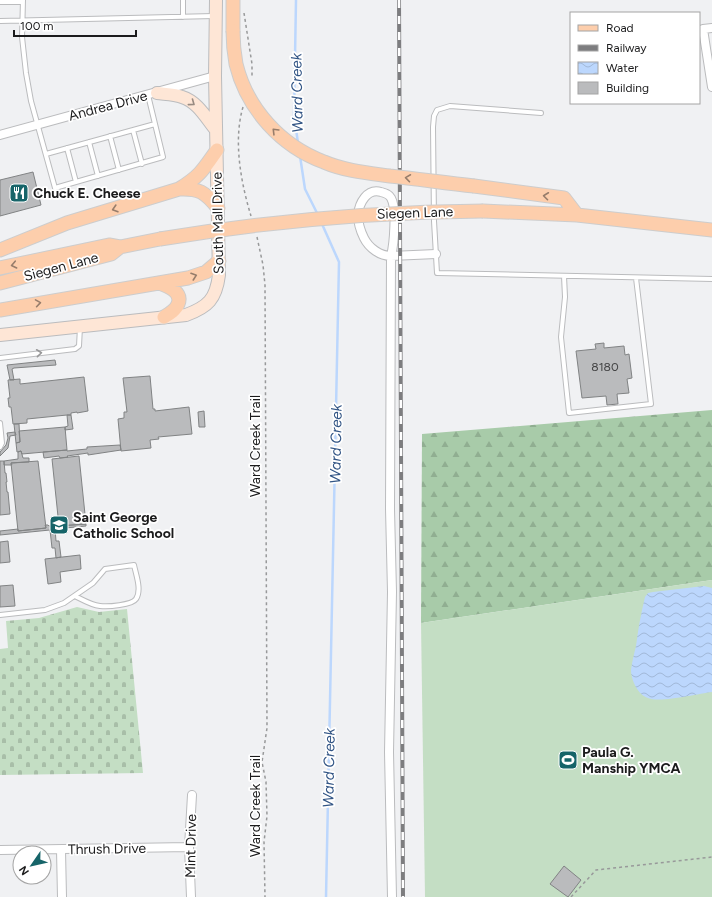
<svg xmlns="http://www.w3.org/2000/svg" width="712" height="897" font-family="Figtree,sans-serif">
  <style>
    .forest { fill: url(#forest-firs) }
    .cemetery { fill: url(#cemetery-stones) }
    .pitch { fill: #c4dec4 }
    .water { fill: url(#water-waves) }
    .lines { fill: none; stroke-linecap: round; stroke-linejoin: round }
    .stream { stroke: #bcd7fd; stroke-width: 2.5 }
    .building { fill: #babbbd; stroke: #818384 }
    .lane-casing { stroke: #bbbcbe; stroke-width: 6 }
    .street-casing { stroke: #bbbcbe; stroke-width: 10 }
    .secondary-casing { stroke: #bbbcbe; stroke-width: 14 }
    .primary-casing { stroke: #cdcdcd; stroke-width: 15 }
    .path { stroke: #98999a; stroke-width: 1.5; stroke-dasharray: 3 3; stroke-linecap: butt }
    .lane { stroke: #fff; stroke-width: 4 }
    .street { stroke: #fff; stroke-width: 8 }
    .secondary { stroke: #fee6d6; stroke-width: 12 }
    .primary { stroke: #fdceac; stroke-width: 13 }
    .rail-casing { stroke: #7d7d7f; stroke-width: 4 }
    .rail { stroke: #fff; stroke-width: 2.5; stroke-dasharray: 8; stroke-linecap: butt }
    .primary-bridge-casing { stroke: #cdcdcd; stroke-width: 15; stroke-linecap: butt }
    .primary-bridge { stroke: #fdceac; stroke-width: 13 }
    .oneway { stroke: #988b82 }
    .oneway2 { stroke: #977d6b }
    .oneway3 { stroke: #989899 }
    .labels { text-anchor: middle; dominant-baseline: central; stroke-width: 3.5; stroke-linejoin: round; paint-order: stroke }
    .number-label { font-size: 12px; fill: #434344 }
    .street-label { font-size: 14px; fill: #1b1b1c; stroke: #fff }
    .poi-label { font-size: 14px; font-weight: bold; fill: #1b1b1c; stroke: #fff; text-anchor: start }
    .water-label { font-size: 15px; font-style: italic; fill: #325585; stroke: #fff }
  </style>
  <defs>
    <pattern id="forest-firs" width="22" height="20" patternUnits="userSpaceOnUse"><rect width="22" height="20" fill="#a8cba9"/><path d="M5 1l3.5 6h-7zM16 11l3.5 6h-7z" fill="#90ae91"/></pattern>
    <pattern id="cemetery-stones" width="16" height="16" patternUnits="userSpaceOnUse"><rect width="16" height="16" fill="#c4dec4"/><path d="M2 7V4a2 2 0 0 1 4 0v3zM10 15v-3a2 2 0 0 1 4 0v3z" fill="#a8bea8"/></pattern>
    <pattern id="water-waves" width="16" height="10" patternUnits="userSpaceOnUse"><rect width="16" height="10" fill="#bcd7fd"/><path d="M0 5q4-4 8 0t8 0" fill="none" stroke="#a1b8d8"/></pattern>
  </defs>
  <rect width="100%" height="100%" fill="#f0f1f3"/>
  <!-- forest -->
  <path class="forest" d="M712 410V580L421 623 422 434Z"/>
  <!-- cemetery -->
  <path class="cemetery" d="M77 607 99 612 127 609 143 773 0 775V649L8 648 6 621 39 618Z"/>
  <!-- pitch -->
  <path class="pitch" d="M712 580V897H425L421 623Z"/>
  <!-- water -->
  <path class="water" d="M704 586 712 588V692C697 694 660 703 648 698 638 695 631 680 631 670 632 662 634 654 636 646 638 630 641 613 645 597L648 593 653 592Z"/>
  <g class="lines">
    <!-- stream -->
    <path class="stream" d="M296 0 294 115 298 143
      M300 156 305 189 318 215
      M322 224 339 262 326 897"/>
  </g>
  <!-- building -->
  <path class="building" d="M33 172 41 205 0 216V180Z
    M604 343V348L624 346 625 355 629 354 632 378 627 379 629 393 617 394 618 404 607 405 606 396 582 398 576 351 596 349 595 344Z
    M55 360 56 365 14 368 12 369 14 380H10L7 365Z
    M150 376 153 409H155V411L189 407 192 434 158 437 159 439 150 440 151 448 121 451 118 419 124 418V412H127L123 378Z
    M84 377 88 411 77 413V412L71 413V415H67L27 419V423L13 424 11 407H9L8 398H10L8 380 20 379V384Z
    M204 411 205 427H199L198 412Z
    M67 415H71L73 429 65 430V427L68 426Z
    M14 424H19L20 442 16 443Z
    M65 427 67 450 22 454 21 451 17 452 16 443 20 442 19 431Z
    M15 432 16 435 10 436 8 448 0 456V452L6 445 8 438 7 433Z
    M120 445 121 450 88 455V453L67 456 68 457 60 458 59 456 44 458 43 452 67 450V451L87 449V447Z
    M21 451 23 458H29V462L11 463 12 465H4V461L18 459V452Z
    M79 456 86 524 59 526 52 459Z
    M0 461H4L5 473H6L7 482H6L7 492H8L10 514 0 515Z
    M38 461 46 528 18 531 11 463Z
    M86 524V526L55 529 56 541H59L61 557 56 558 55 548H52L50 530 0 535V531L18 529V531L46 528 45 525H48L49 526 59 525V526Z
    M8 541 10 562 0 563V542Z
    M80 555 81 569 60 572 61 582 48 584 45 559Z
    M13 585 15 606 0 607V586Z
    M564 866 581 880 568 897 550 884Z"/>
  <g class="lines">
    <!-- lane casing -->
    <g class="lane-casing">
      <path id="lane" d="M23 0 22 37 26 73 31 101 55 188 163 157 148 95
        M0 2H23
        M183 17V0
        M0 21 214 16
        M541 113 450 106 437 110 434 116 433 127 434 221 437 273 712 279
        M133 130 142 164
        M110 136 119 170
        M89 142 98 176
        M67 148 76 182
        M46 154 155 124
        M564 276 565 297 561 337 569 413 651 404 636 278
        M0 358 75 349 79 346 80 327
        M0 423 2 443 0 447
        M0 615 45 610 64 603 93 583 105 569 134 565C136 575 142 590 136 599 132 605 108 607 100 606 91 605 83 600 75 596"/>
    </g>
    <!-- street casing -->
    <g class="street-casing">
      <path id="street" d="M712 28 703 29 712 87
        M0 135 215 76
        M0 850 189 847
        M61 850 62 897
        M191 897 189 847 192 795
        M392 897 389 752 392 592 390 509 391 256C394 244 397 208 391 198 389 194 385 193 381 192 367 188 359 203 358 215 358 223 361 232 364 238 369 248 380 256 391 256L436 254"/>
    </g>
    <!-- secondary casing -->
    <g class="secondary-casing">
      <path id="secondary" d="M157 93C165 94 175 94 182 97 198 102 206 118 216 130
        M0 335 186 315C208 307 216 299 219 275L215 76 216 0"/>
    </g>
    <!-- primary casing -->
    <g class="primary-casing">
      <path id="primary" d="M233 31V0
        M474 186 564 198 577 215
        M179 189C200 176 203 170 217 150
        M483 211 577 215 712 230
        M0 250 67 223 179 189C199 188 205 192 218 208
        M0 268 109 245 120 247
        M0 283 111 254 120 247 160 239
        M159 283C168 286 183 292 178 304 176 310 169 314 164 317
        M0 310 188 278 206 272 219 261"/>
    </g>
    <!-- path -->
    <path class="path" d="M244 13 252 64V77
      M243 107C233 141 241 183 251 216
      M257 237 263 265 265 285 267 728 262 762 266 782 267 816 264 842 265 897
      M571 897 596 870 712 857"/>
    <!-- lane -->
    <use href="#lane" class="lane"/>
    <!-- street -->
    <use href="#street" class="street"/>
    <!-- secondary -->
    <use href="#secondary" class="secondary"/>
    <!-- primary -->
    <use href="#primary" class="primary"/>
    <!-- rail casing -->
    <g class="rail-casing">
      <path id="rail" d="M399 0 403 897"/>
    </g>
    <!-- rail -->
    <use href="#rail" class="rail"/>
    <!-- primary-bridge casing -->
    <g class="primary-bridge-casing">
      <path id="primary-bridge" d="M233 31C233 42 234 53 236 64 247 109 281 146 324 162 345 171 368 173 390 176 418 179 446 183 474 186
        M160 239C268 221 374 212 483 211"/>
    </g>
    <!-- primary-bridge -->
    <use href="#primary-bridge" class="primary-bridge"/>
  </g>
  <!-- one-way arrows -->
  <defs><path id="oneway-chevron" d="M-2-3.5L2.5 0L-2 3.5" fill="none" stroke-width="1.6" stroke-linecap="round" stroke-linejoin="round"/></defs>
  <use class="oneway" href="#oneway-chevron" transform="translate(192 103) rotate(36)"/>
  <g class="oneway2">
    <use href="#oneway-chevron" transform="translate(275 131) rotate(-135)"/>
    <use href="#oneway-chevron" transform="translate(408 178) rotate(-172)"/>
    <use href="#oneway-chevron" transform="translate(546 196) rotate(-173)"/>
    <use href="#oneway-chevron" transform="translate(115 209) rotate(163)"/>
    <use href="#oneway-chevron" transform="translate(14 265) rotate(168)"/>
    <use href="#oneway-chevron" transform="translate(194 276) rotate(-19)"/>
    <use href="#oneway-chevron" transform="translate(38 303) rotate(-9)"/>
  </g>
  <use class="oneway3" href="#oneway-chevron" transform="translate(39 353) rotate(-6)"/>
  <!-- icons -->
  <defs>
    <g id="restaurant-square" transform="scale(1)"><rect x="-9" y="-9" width="18" height="18" rx="4" fill="#166469" stroke="#fff"/><path d="M-5-6h1v4h1v-4h1v4h1v-4h1v5L-1.5 .5V6h-2V.5L-5-1ZM5-6V6H3V1.5H1.5Q1.5-4 5-6Z" fill="#fff"/></g>
    <g id="school-square" transform="scale(1)"><rect x="-9" y="-9" width="18" height="18" rx="4" fill="#166469" stroke="#fff"/><path d="M0-5L7-2L0 1L-7-2ZM-4 1L0 2.5L4 1V4Q0 6-4 4Z" fill="#fff"/></g>
    <g id="stadium-square" transform="scale(1)"><rect x="-9" y="-9" width="18" height="18" rx="4" fill="#166469" stroke="#fff"/><path d="M0-5a6.5 5 0 1 0 0 10a6.5 5 0 1 0 0-10ZM-3.5-1.8h7v3.6h-7Z" fill="#fff"/></g>
  </defs>
  <g fill-rule="evenodd">
    <use href="#restaurant-square" x="19" y="193"/>
    <use href="#school-square" x="59" y="525"/>
    <use href="#stadium-square" x="568" y="760"/>
  </g>
  <g class="labels">
    <!-- number labels -->
    <g class="number-label">
      <text x="605" y="367">8180</text>
    </g>
    <!-- street labels -->
    <g class="street-label">
      <text transform="translate(108 106) rotate(-15)">Andrea Drive</text>
      <text transform="translate(415 213) rotate(-2)">Siegen Lane</text>
      <text transform="translate(218 223) rotate(-91)">South Mall Drive</text>
      <text transform="translate(61 267) rotate(-15)">Siegen Lane</text>
      <text transform="translate(255 446) rotate(-90)">Ward Creek Trail</text>
      <text transform="translate(255 806) rotate(-90)">Ward Creek Trail</text>
      <text transform="translate(191 846) rotate(-89)">Mint Drive</text>
      <text transform="translate(107 849) rotate(-1)">Thrush Drive</text>
    </g>
    <!-- poi labels -->
    <g class="poi-label">
      <text x="33" y="193">Chuck E. Cheese</text>
      <text x="73" y="517">Saint George<tspan x="73" dy="16">Catholic School</tspan></text>
      <text x="582" y="752">Paula G.<tspan x="582" dy="16">Manship YMCA</tspan></text>
    </g>
    <!-- water labels -->
    <g class="water-label">
      <text transform="translate(297 93) rotate(-91)">Ward Creek</text>
      <text transform="translate(336 444) rotate(-89)">Ward Creek</text>
      <text transform="translate(329 768) rotate(-89)">Ward Creek</text>
    </g>
  </g>
  <!-- legend -->
  <rect x="570" y="12" width="130" height="92" fill="#ffffff" stroke="#a4a4a4"/>
  <rect x="578" y="25" width="20" height="6" fill="#fdceac" stroke="#a4a4a4"/>
  <text x="606" y="32" font-size="12" fill="#1b1b1c">Road</text>
  <rect x="578" y="45" width="20" height="6" fill="#7d7d7f" stroke="#a4a4a4"/>
  <text x="606" y="52" font-size="12" fill="#1b1b1c">Railway</text>
  <rect x="578" y="62" width="20" height="12" fill="url(#water-waves)" stroke="#a4a4a4"/>
  <text x="606" y="72" font-size="12" fill="#1b1b1c">Water</text>
  <rect x="578" y="82" width="20" height="12" fill="#babbbd" stroke="#a4a4a4"/>
  <text x="606" y="92" font-size="12" fill="#1b1b1c">Building</text>
  <!-- north arrow -->
  <g transform="translate(32 865) rotate(236)"><circle r="19" fill="#ffffff" stroke="#a4a4a4"/>
  <path d="M0-3L7 15L0 10L-7 15Z" fill="#166469"/>
  <text y="-6" font-size="11" font-weight="bold" text-anchor="middle" fill="#1b1b1c">N</text>
  </g>
  <!-- scale -->
  <path d="M14 30v6h122v-6" fill="none" stroke="#1b1b1c" stroke-width="2"/>
  <text x="20" y="30" font-size="12" fill="#1b1b1c" stroke="#ffffff" stroke-width="3" paint-order="stroke">100 m</text>
</svg>
